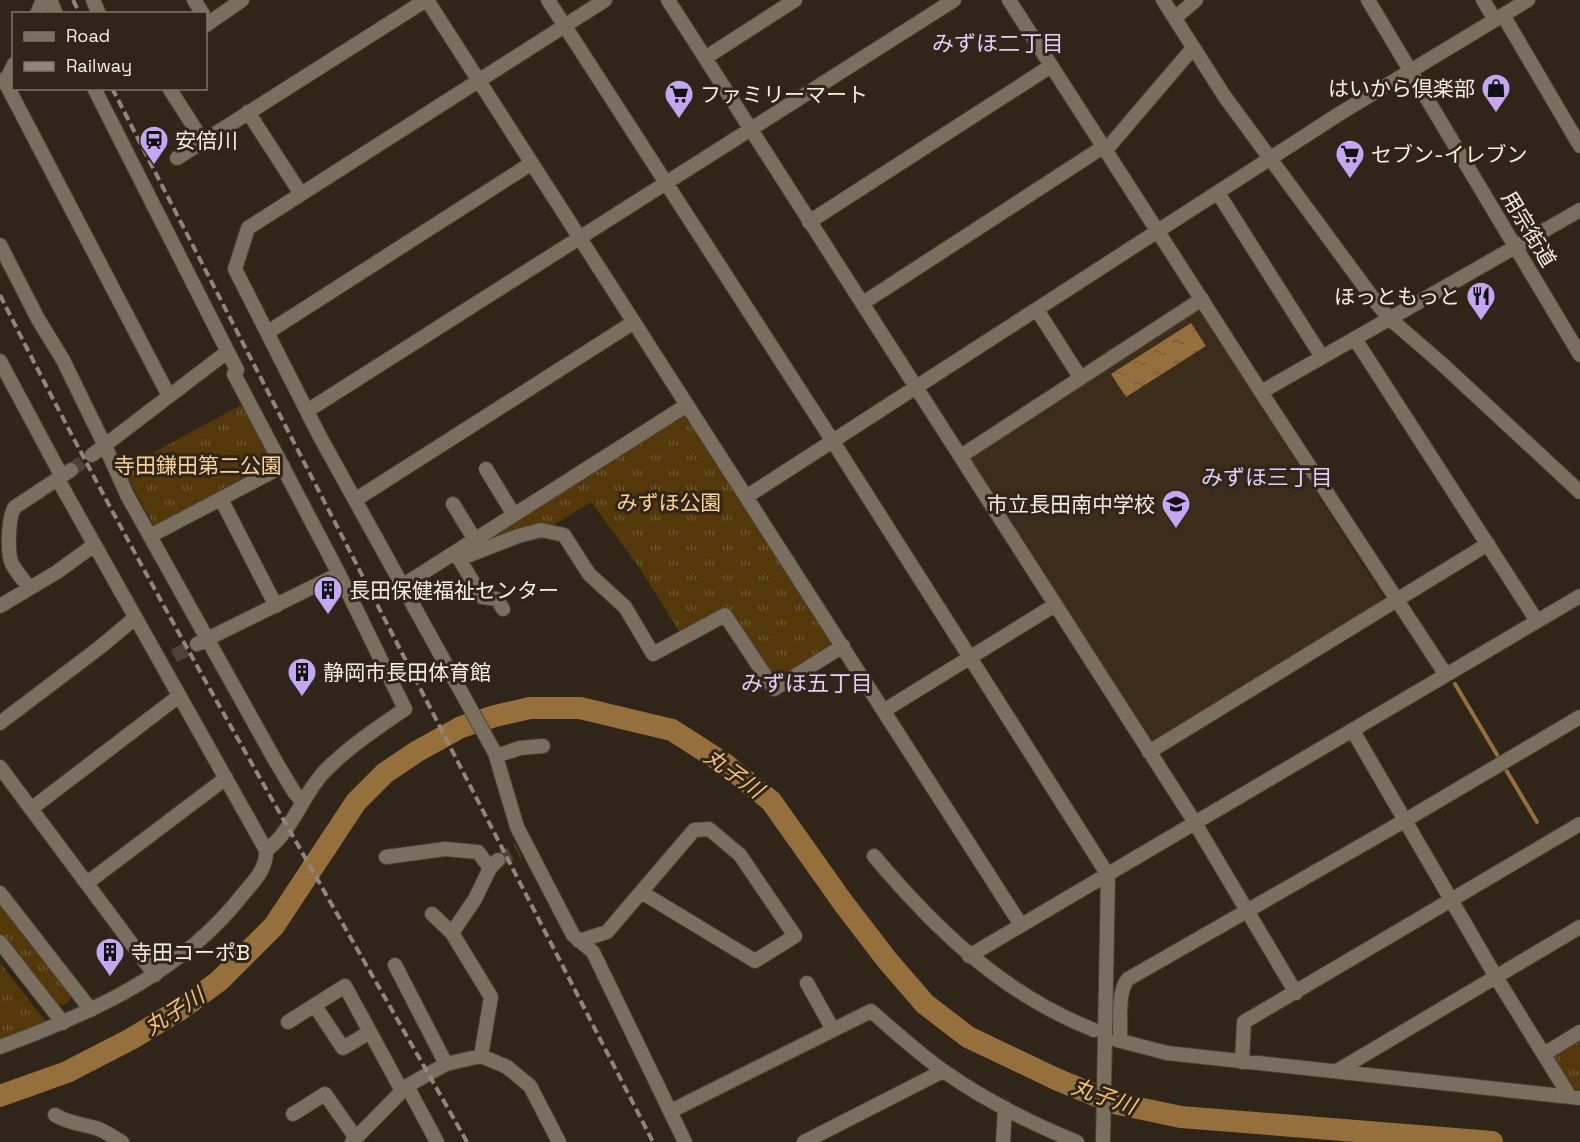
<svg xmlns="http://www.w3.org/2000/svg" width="1580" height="1142" font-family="'Space Grotesk','Noto Sans JP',sans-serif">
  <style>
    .built { fill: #3b2d1a }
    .grass { fill: url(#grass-tufts) }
    .water { fill: url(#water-ripples) }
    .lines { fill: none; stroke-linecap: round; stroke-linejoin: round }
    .stream { stroke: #96703c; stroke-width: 4 }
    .river { stroke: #96703c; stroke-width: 22 }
    .minor-tunnel { stroke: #4d4337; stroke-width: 14; stroke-dasharray: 14 7; stroke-linecap: butt }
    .minor-casing { stroke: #484035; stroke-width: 16 }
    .minor { stroke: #7a6e5f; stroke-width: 14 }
    .rail { stroke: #90877c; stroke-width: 4; stroke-dasharray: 9 4.5; stroke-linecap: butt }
    .labels { text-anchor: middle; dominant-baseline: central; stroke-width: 6; stroke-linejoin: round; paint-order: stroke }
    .poi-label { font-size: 21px; fill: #f6efe6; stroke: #2f2518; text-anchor: start }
    .street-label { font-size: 21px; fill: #f6efe6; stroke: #2f2518 }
    .park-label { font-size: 21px; fill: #fed196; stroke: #2f2518 }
    .neighbourhood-label { font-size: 22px; fill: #dfcffa; stroke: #2f2518 }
    .water-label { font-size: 22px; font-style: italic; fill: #f7c073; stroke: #2f2518 }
  </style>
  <defs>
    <pattern id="grass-tufts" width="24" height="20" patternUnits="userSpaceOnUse" patternTransform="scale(1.5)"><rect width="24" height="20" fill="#54380a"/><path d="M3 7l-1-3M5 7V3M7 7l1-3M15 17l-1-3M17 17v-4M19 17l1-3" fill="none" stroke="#6d552e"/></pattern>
    <pattern id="water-ripples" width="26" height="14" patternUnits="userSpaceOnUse" patternTransform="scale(1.5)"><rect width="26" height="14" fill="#96703c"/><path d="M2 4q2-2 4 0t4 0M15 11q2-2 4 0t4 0" fill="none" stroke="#745e40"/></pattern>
  </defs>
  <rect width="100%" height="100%" fill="#2f2518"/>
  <!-- built -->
  <path class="built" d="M1197 307 1387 603 1155 744 1146 742 965 457Z"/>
  <!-- grass -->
  <path class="grass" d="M243 404 274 461 154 526 123 469Z
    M681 413 688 414 835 644 774 682 727 610 679 631 639 567 591 502 554 525 491 537Z
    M0 899 71 993C71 1003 65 1007 56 1003L0 934Z
    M0 963 47 1023 0 1042Z
    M1580 1039V1092H1573L1552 1060 1555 1054Z"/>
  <!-- water -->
  <path class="water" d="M1191 323 1206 346 1126 397 1111 374Z"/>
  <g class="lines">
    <!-- stream -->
    <path class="stream" d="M1455 684 1537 822"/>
    <!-- river -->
    <path class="river" d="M0 1096 67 1072 131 1039 181 1009 219 981 274 926 356 802 385 773 416 752 461 727 495 716 530 708H580L672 730 725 764 771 801 844 904 887 960 925 1004 968 1037 1056 1079 1114 1103 1181 1117 1492 1142"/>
    <!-- minor-tunnel -->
    <path class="minor-tunnel" d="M71 470 92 455
      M174 656 197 644
      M498 860 518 850"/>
    <!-- minor casing -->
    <g class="minor-casing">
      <path id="minor" d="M50 0 56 14
        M93 0 99 14
        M194 0 203 14
        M427 0 1021 925
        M548 0 832 440 1108 875 1103 1142
        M605 0 248 228 235 269 319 435 495 753 517 827 573 935 593 952 685 1142
        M668 0 1192 818 1296 993
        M1009 0 1261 392 1446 675
        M1163 0 1225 97 1375 301 1389 318 1441 363 1580 492
        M1368 0 1580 355
        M1483 0 1495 20
        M37 14 43 0
        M1503 15 1580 146
        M1175 18 1196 0
        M206 25 242 0
        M705 58 795 0
        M4 80 169 396
        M0 82 8 77 14 64
        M94 88 237 370 234 374 339 574 405 709C377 728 347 748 324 772 303 794 290 835 266 850
        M169 88 203 141
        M248 112 301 194
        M1106 150 1193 48
        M177 158 426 0
        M1218 193 1322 357
        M809 222 1051 66
        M0 245 38 319 63 360 105 446 127 495 276 762 294 792 302 801
        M863 303 1103 147
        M1037 310 1080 377
        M268 332 532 163
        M1355 339 1537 621
        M0 361 60 473 58 479 61 485 266 850C267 868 255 880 244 893 182 973 92 1013 0 1047
        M1261 392 1580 210
        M307 411 954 0
        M92 455 227 352
        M961 456 1202 299
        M486 469 514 515
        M746 497 1339 114 1528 0
        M221 499 276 606
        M355 500 634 322
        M453 504 475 540
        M150 536 283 466
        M455 552 482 597 497 599 503 609
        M459 559 518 536 541 530 564 535 589 574 625 607 653 654 725 615 774 689 843 646
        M402 586 687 405
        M30 588C24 581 17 573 12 564 7 553 8 516 15 507L71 470
        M0 606 57 572 94 545
        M197 644 339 574
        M885 710 1055 605
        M0 723 99 648 135 618
        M1353 731 1496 977 1570 1097
        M1149 752 1488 544
        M496 756 520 748 543 746
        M0 767 155 975
        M31 809 179 696
        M874 856C936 930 1003 994 1094 1030
        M386 857 445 849 478 852 490 868 498 860
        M87 883 226 778
        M0 893 91 1010
        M432 914 452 933 491 997 481 1056
        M452 933 475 899 490 868
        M579 941 607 932 694 830 709 829 740 855 795 936 755 961 641 892
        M0 942 63 1023
        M969 956 1580 596
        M395 965 446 1064
        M807 983 832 1028
        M315 1006 343 1048 370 1032
        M288 1022 345 986 402 1091
        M1117 1040 1167 1053 1580 1098
        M1120 1041C1121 1025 1117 991 1128 979L1404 821 1580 717
        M1544 1054 1580 1032
        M1242 1062 1244 1022 1580 824
        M1337 1071 1580 927
        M407 1086 437 1142
        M671 1111 871 1011C894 1031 917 1052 942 1070 983 1099 1030 1123 1077 1142
        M293 1114 325 1094 356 1138
        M55 1115C68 1123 81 1124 96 1128 105 1131 113 1137 122 1142
        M352 1142 407 1086 446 1064 481 1056 507 1067 530 1086 559 1142
        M804 1142 943 1071
        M1003 1142 1005 1108"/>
    </g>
    <!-- minor -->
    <use href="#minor" class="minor"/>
    <!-- rail -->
    <path class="rail" d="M73 0 80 14
      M112 88 653 1142
      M0 295C144 583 308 861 467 1142"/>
  </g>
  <!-- icons -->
  <defs>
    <g id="shop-pin" transform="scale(1.5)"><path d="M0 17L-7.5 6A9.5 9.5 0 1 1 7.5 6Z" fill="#c3a7f2" stroke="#2f2518"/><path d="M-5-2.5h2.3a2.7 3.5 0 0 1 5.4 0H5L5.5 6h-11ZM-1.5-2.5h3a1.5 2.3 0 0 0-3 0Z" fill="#111"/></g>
    <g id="supermarket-pin" transform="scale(1.5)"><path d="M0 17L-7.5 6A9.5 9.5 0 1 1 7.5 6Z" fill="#c3a7f2" stroke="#2f2518"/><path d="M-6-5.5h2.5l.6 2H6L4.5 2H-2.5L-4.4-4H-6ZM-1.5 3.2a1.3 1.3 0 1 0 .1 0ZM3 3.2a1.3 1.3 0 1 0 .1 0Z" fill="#111"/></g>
    <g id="station-pin" transform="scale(1.5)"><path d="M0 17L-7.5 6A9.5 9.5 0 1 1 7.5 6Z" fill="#c3a7f2" stroke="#2f2518"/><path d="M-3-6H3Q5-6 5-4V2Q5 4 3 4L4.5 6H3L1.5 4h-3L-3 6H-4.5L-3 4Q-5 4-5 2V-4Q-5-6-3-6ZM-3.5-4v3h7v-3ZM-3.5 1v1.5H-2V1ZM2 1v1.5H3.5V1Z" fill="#111"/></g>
    <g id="restaurant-pin" transform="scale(1.5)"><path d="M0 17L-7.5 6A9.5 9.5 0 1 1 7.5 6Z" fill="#c3a7f2" stroke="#2f2518"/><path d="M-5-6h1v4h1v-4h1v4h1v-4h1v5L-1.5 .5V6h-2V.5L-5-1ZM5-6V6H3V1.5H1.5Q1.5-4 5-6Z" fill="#111"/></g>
    <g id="school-pin" transform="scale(1.5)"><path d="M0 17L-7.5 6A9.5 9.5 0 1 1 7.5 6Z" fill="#c3a7f2" stroke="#2f2518"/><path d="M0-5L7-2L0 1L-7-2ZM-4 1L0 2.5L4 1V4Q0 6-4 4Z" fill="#111"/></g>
    <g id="building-pin" transform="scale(1.5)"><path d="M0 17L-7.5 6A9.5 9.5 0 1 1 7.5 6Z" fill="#c3a7f2" stroke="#2f2518"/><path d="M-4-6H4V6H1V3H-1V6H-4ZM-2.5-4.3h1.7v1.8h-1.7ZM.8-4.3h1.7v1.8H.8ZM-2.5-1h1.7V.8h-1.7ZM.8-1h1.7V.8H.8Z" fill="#111"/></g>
  </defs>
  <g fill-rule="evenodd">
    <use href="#shop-pin" x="1496" y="88"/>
    <use href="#supermarket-pin" x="679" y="94"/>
    <use href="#station-pin" x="154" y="140"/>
    <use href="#supermarket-pin" x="1350" y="154"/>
    <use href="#restaurant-pin" x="1481" y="296"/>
    <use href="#school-pin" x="1176" y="504"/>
    <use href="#building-pin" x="328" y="590"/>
    <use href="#building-pin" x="302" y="672"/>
    <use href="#building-pin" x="110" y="952"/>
  </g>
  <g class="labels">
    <!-- poi labels -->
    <g class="poi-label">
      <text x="1475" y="88" text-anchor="end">はいから倶楽部</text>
      <text x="700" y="94">ファミリーマート</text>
      <text x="175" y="140">安倍川</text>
      <text x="1371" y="154">セブン-イレブン</text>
      <text x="1460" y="296" text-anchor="end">ほっともっと</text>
      <text x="1155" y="504" text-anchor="end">市立長田南中学校</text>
      <text x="349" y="590">長田保健福祉センター</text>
      <text x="323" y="672">静岡市長田体育館</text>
      <text x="131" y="952">寺田コーポB</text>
    </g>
    <!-- street labels -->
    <g class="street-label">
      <text transform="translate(1529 229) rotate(59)">用宗街道</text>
    </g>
    <!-- park labels -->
    <g class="park-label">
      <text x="198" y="465">寺田鎌田第二公園</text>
      <text x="669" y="502">みずほ公園</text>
    </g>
    <!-- neighbourhood labels -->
    <g class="neighbourhood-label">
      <text x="998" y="43">みずほ二丁目</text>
      <text x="1267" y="477">みずほ三丁目</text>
      <text x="807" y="683">みずほ五丁目</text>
    </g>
    <!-- water labels -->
    <g class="water-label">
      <text transform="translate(734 773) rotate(36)">丸子川</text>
      <text transform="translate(174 1011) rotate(-33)">丸子川</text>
      <text transform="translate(1104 1096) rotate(19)">丸子川</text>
    </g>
  </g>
  <!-- legend -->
  <rect x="12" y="12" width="195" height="78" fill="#2f2518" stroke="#7f766a" stroke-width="1.5"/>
  <rect x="24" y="32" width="30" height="9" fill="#7a6e5f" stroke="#7f766a" stroke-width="1.5"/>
  <text x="66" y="42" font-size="18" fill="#f6efe6">Road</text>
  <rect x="24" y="62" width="30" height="9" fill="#90877c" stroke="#7f766a" stroke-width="1.5"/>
  <text x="66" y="72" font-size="18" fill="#f6efe6">Railway</text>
</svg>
